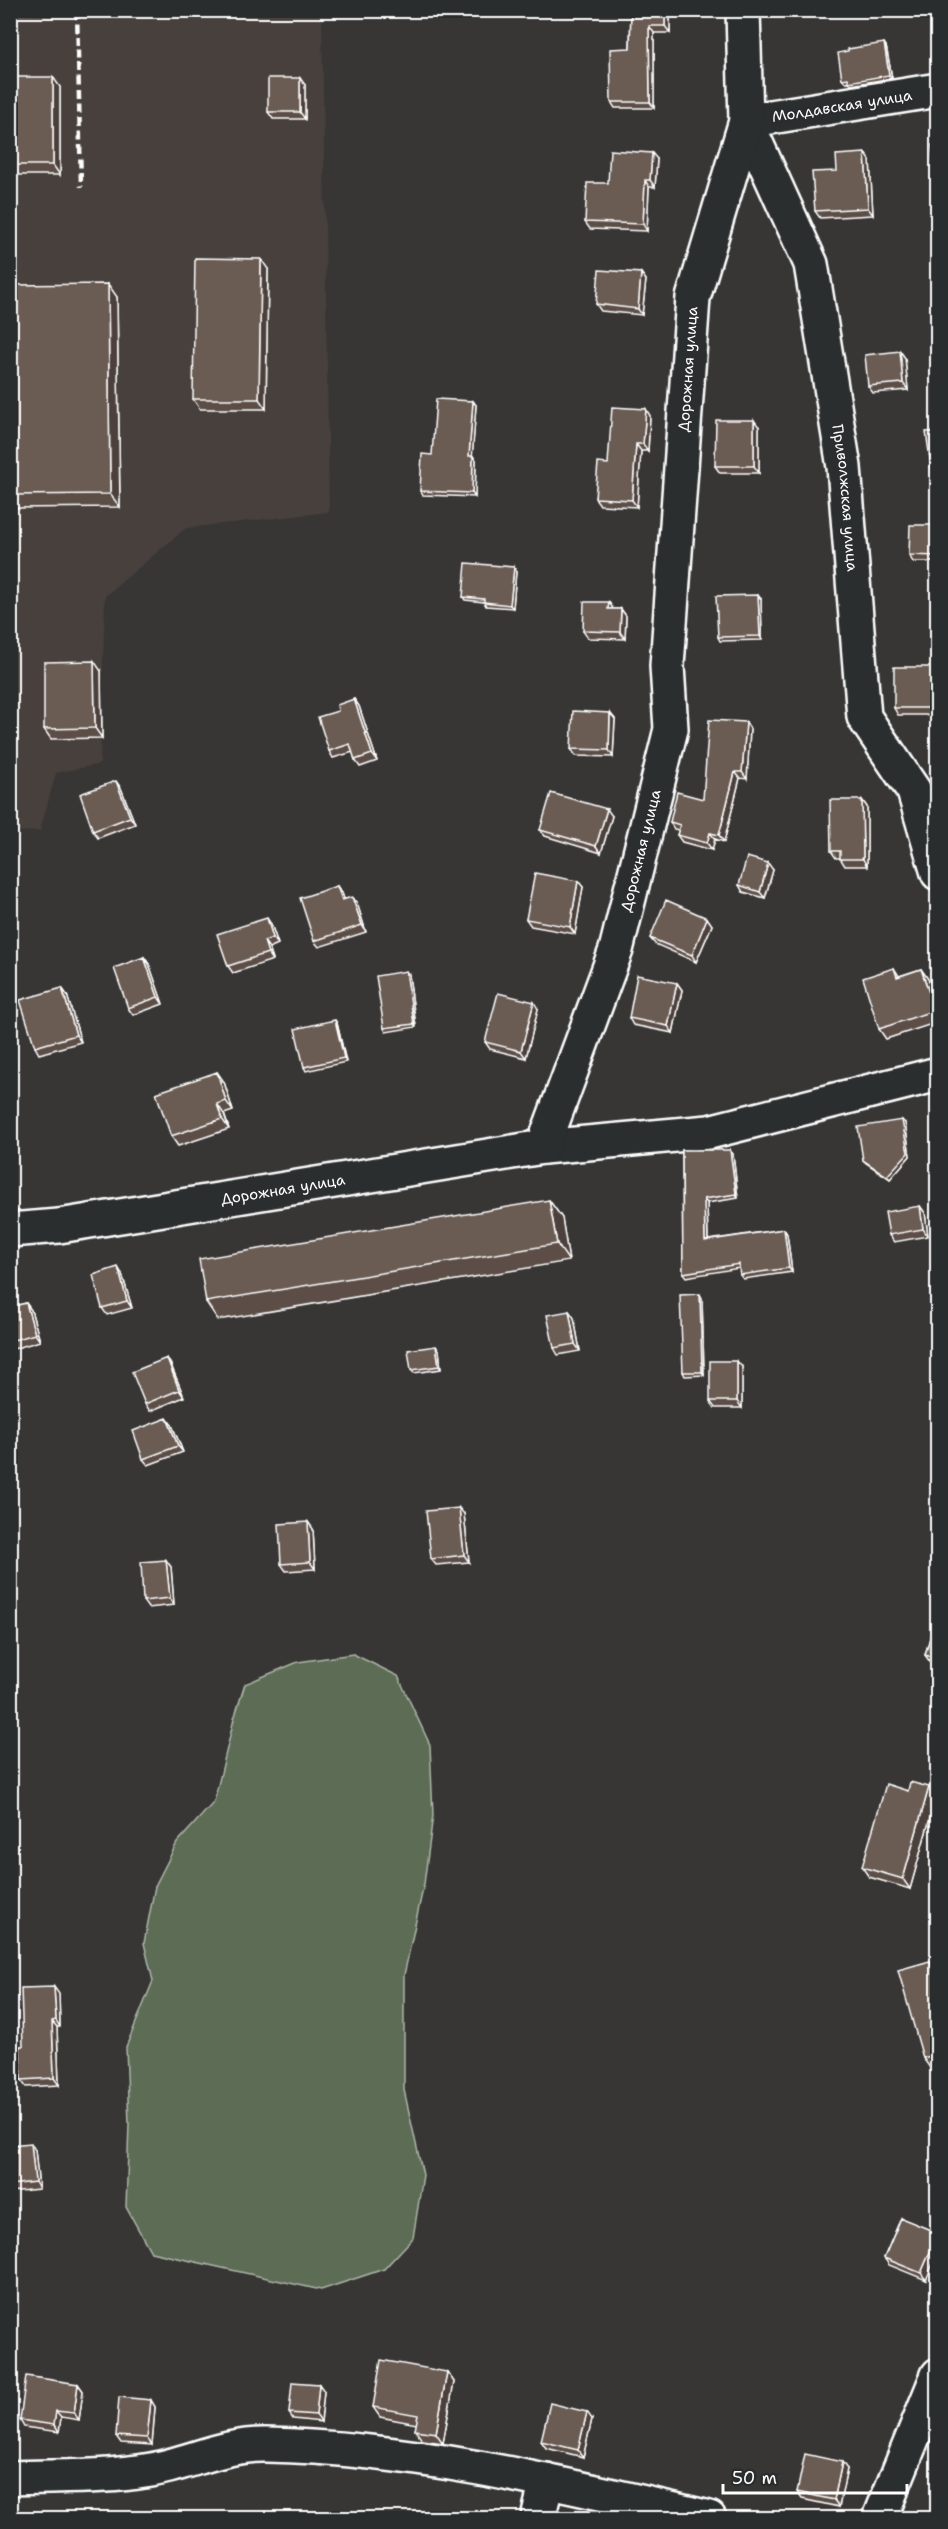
<svg xmlns="http://www.w3.org/2000/svg" width="948" height="2529" font-family="'Shantell Sans',sans-serif">
  <style>
    .built { fill: #47413e }
    .green { fill: #5d6d55; stroke: #aeb6aa; stroke-width: 1.5 }
    .lines { fill: none; stroke-linecap: round; stroke-linejoin: round }
    .minor-casing { stroke: #fff; stroke-width: 38 }
    .minor { stroke: #2a2d2e; stroke-width: 33 }
    .rail { stroke: #fff; stroke-width: 4.5; stroke-dasharray: 9 4.5; stroke-linecap: butt }
    .wall { fill: #5c4e47; stroke: #fff; stroke-width: 1.5 }
    .shaded-wall { fill: #4b403a; stroke: #fff; stroke-width: 1.5 }
    .building { fill: #6b5b53; stroke: #fff; stroke-width: 1.5 }
    .labels { text-anchor: middle; dominant-baseline: central; stroke-width: 5; stroke-linejoin: round; paint-order: stroke }
    .street-label { font-size: 15px; fill: #fff; stroke: #2a2d2e }
  </style>
  <rect width="100%" height="100%" fill="#373635"/>
  <filter id="ink" filterUnits="userSpaceOnUse"><feTurbulence type="fractalNoise" baseFrequency=".0167" numOctaves="2"/><feDisplacementMap in="SourceGraphic" scale="12" xChannelSelector="R" yChannelSelector="G"/><feConvolveMatrix kernelMatrix="1 2 1 2 8 2 1 2 1" color-interpolation-filters="sRGB"/></filter>
  <g filter="url(#ink)">
    <!-- built -->
    <path class="built" d="M10 11H322L329 512 186 528 105 596 100 764 56 773 40 831 11 832Z"/>
    <!-- green -->
    <path class="green" d="M353 1654 398 1676 430 1745 433 1815 424 1884 404 1975V2090L423 2175 413 2238 384 2269 321 2290 151 2252 126 2207 129 2124 126 2047 153 1981 144 1943 155 1886 177 1843 214 1802 234 1719 245 1684 298 1662Z"/>
    <g class="lines">
      <!-- minor casing -->
      <g class="minor-casing">
        <g id="minor">
          <path id="s1" d="M938 90 746 121 811 264 844 467 864 717 914 791 938 873"/>
          <path d="M543 1147 709 1132 938 1074"/>
          <path id="s2" d="M10 1230 59 1226 543 1147 616 950 671 729 667 666 693 298 746 121 743 10"/>
          <path d="M10 2478C57 2476 105 2478 151 2470 190 2463 225 2444 266 2445 417 2448 563 2484 709 2518"/>
          <path d="M538 2518 547 2481"/>
          <path d="M880 2518 938 2375"/>
        </g>
      </g>
      <!-- minor -->
      <use href="#minor" class="minor"/>
      <!-- rail -->
      <path class="rail" d="M77 10 81 187"/>
    </g>
    <!-- wall -->
    <path class="wall" d="M10 10H116V12L10 14Z
      M631 10H670V33H654V108H615L611 102 630 48Z
      M884 43 886 46 892 78 851 85 849 82H845L842 79Z
      M10 77 60 87V175H14L10 170Z
      M305 85V119H273L268 112Z
      M657 159 655 187H649L647 231 590 229 585 222 608 183Z
      M870 160 873 215 820 218 815 211 837 171Z
      M268 269 266 409H200L193 399Z
      M641 273 646 280 642 315 601 311 596 304Z
      M10 285 117 297 120 507 10 508Z
      M900 351 905 358 908 390 873 393 868 386Z
      M473 401 476 405 472 456 476 460 475 497 423 495 420 491 432 455Z
      M646 409 650 416 648 451H641L637 507 600 505 595 498 608 464Z
      M759 427V473H720L715 466Z
      M938 431V481L932 473Z
      M938 525V562H913L909 555Z
      M514 567 516 571 513 608 486 606 484 602 465 600 463 597Z
      M761 599 762 640 720 641 718 637Z
      M609 602 613 609H621L626 616 625 639 588 638 583 631Z
      M938 667V715H898L894 708Z
      M101 671 102 738 51 739 44 729Z
      M354 699 359 706 377 761 360 767 355 760 353 752 333 758 329 751 338 711Z
      M610 713 615 719 613 757 576 756 571 749Z
      M746 722 750 729 747 779 740 778 724 842 715 839 712 850 682 842 677 835 679 830 674 829 670 822 703 799Z
      M121 788 135 824 98 838 93 831Z
      M862 800 867 807V866H845L840 858H836L831 851Z
      M612 816 601 853 545 836 540 830Z
      M773 870 765 898 743 892 739 885Z
      M578 881 583 887 575 934 531 926 526 919Z
      M337 886 342 893 344 899 357 903 366 932 319 947 314 941Z
      M707 918 712 925 696 962 655 944 650 938Z
      M271 924 278 944 269 948 273 960 233 973 228 966Z
      M144 957 149 964 163 1004 133 1015 128 1008Z
      M894 968 899 976 921 969 928 979 938 1007V1022L886 1039 879 1029Z
      M409 975 416 1027 386 1032 384 1028Z
      M677 983 682 990 673 1033 633 1025 629 1018Z
      M62 988 67 995 81 1042 39 1054 35 1047Z
      M538 1009 526 1058 490 1049 485 1042Z
      M337 1023 346 1062 306 1071 304 1067Z
      M217 1072 224 1082 233 1111 224 1114 229 1129 178 1146 171 1136Z
      M905 1123 910 1156 890 1179 866 1163 863 1160Z
      M682 1150 733 1154 738 1198 707 1203 708 1240 784 1229 787 1234 792 1272 743 1279 740 1275 739 1268 686 1277 683 1273Z
      M549 1200 562 1218 569 1261 218 1320 206 1302Z
      M920 1206 925 1213 928 1236 894 1242 889 1235Z
      M122 1274 132 1308 107 1315 102 1308Z
      M702 1298 704 1375 685 1376 683 1372Z
      M26 1303 31 1310 40 1341 10 1350V1307Z
      M569 1311 574 1318 580 1351 558 1355 554 1348Z
      M439 1350 441 1369 414 1373 411 1370Z
      M167 1358 171 1365 184 1397 150 1411 145 1404Z
      M742 1367V1408H715L710 1401Z
      M172 1425 183 1452 148 1465 143 1459Z
      M464 1514 469 1562 436 1565 431 1559Z
      M308 1522 313 1529 315 1569 286 1571 281 1564Z
      M166 1560 171 1567 174 1605 148 1608 143 1601Z
      M938 1610V1664L930 1662 925 1655Z
      M929 1787 936 1797 910 1889 869 1877 862 1867 908 1791Z
      M930 1961 938 1971V2066L930 2068 923 2058Z
      M59 1994 60 2027H57L59 2085 26 2087 21 2080Z
      M10 2145 35 2150 39 2189 10 2192Z
      M901 2218 926 2280 889 2265 884 2258Z
      M447 2372 454 2382 443 2443 422 2440 415 2430 417 2424 380 2417 373 2407Z
      M78 2384 83 2391 79 2420 61 2417 59 2432 24 2427 20 2420Z
      M324 2391 321 2422 293 2419 289 2413Z
      M151 2400 155 2407 152 2445 121 2443 116 2436Z
      M592 2419 583 2457 546 2448 541 2441Z
      M847 2469 839 2507 802 2499 797 2492Z"/>
    <!-- shaded-wall -->
    <path class="shaded-wall" d="M665 10H670V33L665 26Z
      M649 26 654 33V108L650 102Z
      M884 43 886 46 892 78 889 75Z
      M53 77 60 87V175L53 165Z
      M300 78 305 85V119L300 112Z
      M652 153 657 159 655 187 650 180Z
      M865 153 870 160 873 215 868 208Z
      M645 180 649 187 647 231 643 224Z
      M261 259 268 269 266 409 259 399Z
      M641 273 646 280 642 315 638 309Z
      M108 284 117 297 120 507 110 494Z
      M900 351 905 358 908 390 903 383Z
      M473 401 476 405 472 460 469 456Z
      M646 409 650 416 648 451 643 444Z
      M754 420 759 427V473L754 466Z
      M636 444 641 451 637 507 632 500Z
      M473 456 476 460 475 497 472 493Z
      M514 567 516 571 513 608 510 605Z
      M758 595 761 599 762 640 760 636Z
      M609 602 613 609H608Z
      M621 609 626 616 625 639 620 632Z
      M94 661 101 671 102 738 95 728Z
      M354 699 359 706 377 761 372 754Z
      M610 713 615 719 613 757 609 750Z
      M746 722 750 729 747 779 742 772Z
      M735 772 740 778 724 842 719 835Z
      M116 781 121 788 135 824 130 817Z
      M862 800 867 807V866L863 859Z
      M607 809 612 816 601 853 596 846Z
      M710 833 715 839 712 850 707 843Z
      M768 863 773 870 765 898 760 892Z
      M578 881 583 887 575 934 570 927Z
      M337 886 342 893 347 907 342 900Z
      M352 897 357 903 366 932 362 925Z
      M267 918 271 924 278 944 273 938Z
      M707 918 712 925 696 962 692 955Z
      M264 941 269 948 273 960 268 953Z
      M144 957 149 964 163 1004 158 997Z
      M921 969 928 979 938 1007V1014L935 1010Z
      M406 971 409 975 416 1027 414 1024Z
      M677 983 682 990 673 1033 668 1026Z
      M62 988 67 995 81 1042 76 1035Z
      M534 1002 538 1009 526 1058 521 1051Z
      M335 1020 337 1023 346 1062 344 1058Z
      M217 1072 224 1082 233 1111 226 1101Z
      M217 1104 224 1114 229 1129 222 1119Z
      M902 1120 905 1123 910 1156 890 1179 887 1176Z
      M730 1150 733 1154 738 1198 736 1194Z
      M704 1199 707 1203 708 1245 705 1241Z
      M549 1200 562 1218 569 1261 557 1244Z
      M920 1206 925 1213 928 1236 923 1229Z
      M784 1229 787 1234 792 1272 789 1268Z
      M118 1267 122 1274 132 1308 127 1301Z
      M700 1294 702 1298 704 1375 702 1372Z
      M26 1303 31 1310 40 1341 35 1334Z
      M569 1311 574 1318 580 1351 575 1344Z
      M436 1346 439 1350 441 1369 439 1366Z
      M167 1358 171 1365 184 1397 179 1390Z
      M737 1361 742 1367V1408L737 1401Z
      M167 1418 172 1425 183 1452 178 1446Z
      M459 1508 464 1514 469 1562 464 1555Z
      M308 1522 313 1529 315 1569 310 1562Z
      M166 1560 171 1567 174 1605 170 1598Z
      M929 1787 936 1797 910 1889 903 1879Z
      M930 1961 938 1971V1985Z
      M54 1987 59 1994 60 2027 56 2020Z
      M52 2021 57 2027 59 2085 54 2078Z
      M31 2143 35 2150 39 2189 35 2182Z
      M938 2234V2252L926 2280 921 2273Z
      M447 2372 454 2382 443 2443 436 2433Z
      M78 2384 83 2391 79 2420 74 2413Z
      M319 2384 324 2391 321 2422 316 2415Z
      M151 2400 155 2407 152 2445 147 2438Z
      M56 2411 61 2417 59 2432 54 2425Z
      M587 2412 592 2419 583 2457 578 2450Z
      M842 2462 847 2469 839 2507 834 2500Z"/>
    <!-- building -->
    <path class="building" d="M631 10H665V26H649L650 102H611L610 49 630 48Z
      M884 43 889 75 849 82 848 78 842 79 838 53 848 51V49Z
      M10 77H53V165H10Z
      M268 78H300V112H268Z
      M938 144V170H934L932 145Z
      M610 150 652 153 650 180H645L643 224 585 222 587 183H608Z
      M865 153 868 208 815 211 812 172 837 171 836 155Z
      M938 254V286H936L932 255Z
      M195 258 261 259 259 399H193Z
      M599 270 641 273 638 309 596 304Z
      M108 284 110 494 10 495V285Z
      M900 351 903 383 868 386 865 355Z
      M935 378H938V404Z
      M436 399 473 401 469 456H473L472 493 420 491 422 454 432 455Z
      M612 407 646 409 643 444H636L632 500 595 498 598 463 608 464Z
      M716 420H754V466H715Z
      M938 431V472L932 473 926 432Z
      M910 525H938V556L909 555Z
      M466 563 514 567 510 605 484 602V599L463 597Z
      M758 595 760 636 718 637 716 596Z
      M584 602H609L608 609H621L620 632 583 631Z
      M94 661 95 728 44 729V662Z
      M894 667H938V708H894Z
      M354 699 372 754 355 760 350 744 329 751 318 717 338 711 337 705Z
      M573 711 610 713 609 750 571 749Z
      M709 720 746 722 742 772H735L719 835 710 833 707 843 677 835 680 825 670 822 677 792 703 799Z
      M116 781 130 817 93 831 80 794Z
      M551 793 607 809 596 846 540 830Z
      M830 800H862L863 859H840V851H831Z
      M747 857 768 863 760 892 739 885Z
      M535 873 578 881 570 927 526 919Z
      M337 886 342 900 352 897 362 925 314 941 300 898Z
      M666 900 707 918 692 955 650 938Z
      M267 918 273 938 264 941 268 953 228 966 217 934Z
      M144 957 158 997 128 1008 114 968Z
      M894 968 897 977 921 969 935 1010 879 1029 863 978Z
      M406 971 414 1024 384 1028 376 976Z
      M637 975 677 983 668 1026 629 1018Z
      M62 988 76 1035 35 1047 20 1000Z
      M498 993 534 1002 521 1051 485 1042Z
      M335 1020 344 1058 304 1067 295 1029Z
      M217 1072 226 1101 217 1104 222 1119 171 1136 156 1093Z
      M902 1120 908 1153 887 1176 863 1160 858 1127Z
      M682 1150H730L736 1194 704 1199 705 1241 784 1229 789 1268 740 1275 739 1264 683 1273Z
      M549 1200 557 1244 206 1302 199 1259Z
      M920 1206 923 1229 889 1235 885 1212Z
      M118 1267 127 1301 102 1308 93 1275Z
      M700 1294 702 1372H683L680 1295Z
      M26 1303 35 1334 10 1341V1307Z
      M569 1311 575 1344 554 1348 547 1315Z
      M436 1346 439 1366 411 1370 408 1350Z
      M167 1358 179 1390 145 1404 132 1372Z
      M710 1361H737V1401H710Z
      M167 1418 178 1446 143 1459 133 1431Z
      M459 1508 464 1555 431 1559 426 1511Z
      M308 1522 310 1562 281 1564 279 1524Z
      M166 1560 170 1598 143 1601 141 1562Z
      M938 1610V1659L925 1655Z
      M910 1782 929 1787 903 1879 862 1867 886 1784 908 1791Z
      M930 1961 938 1985V2054L923 2058 898 1970Z
      M54 1987 56 2020 52 2021 54 2078 21 2080 20 2046H23L21 1988Z
      M31 2143 35 2182 10 2185V2145Z
      M901 2218 938 2233 921 2273 884 2258Z
      M381 2360 447 2372 436 2433 415 2430 418 2415 373 2407Z
      M26 2376 78 2384 74 2413 56 2411 54 2425 20 2420Z
      M292 2382 319 2384 316 2415 289 2413Z
      M119 2397 151 2400 147 2438 116 2436Z
      M550 2403 587 2412 578 2450 541 2441Z
      M805 2454 842 2462 834 2500 797 2492Z"/>
  </g>
  <g class="labels">
    <!-- street labels -->
    <g class="street-label">
      <text transform="translate(842 106) rotate(-9)">Молдавская улица</text>
      <text stroke="none"><textPath href="#s2" startOffset="1338">Дорожная улица</textPath></text>
      <text stroke="none"><textPath href="#s1" startOffset="588">Приволжская улица</textPath></text>
      <text stroke="none"><textPath href="#s2" startOffset="852">Дорожная улица</textPath></text>
      <text stroke="none"><textPath href="#s2" startOffset="276">Дорожная улица</textPath></text>
    </g>
  </g>
  <!-- margin -->
  <rect width="948" height="2529" fill="none" stroke="#2a2d2e" stroke-width="36"/>
  <rect x="18" y="18" width="912" height="2493" fill="none" stroke="#fff" stroke-width="2" filter="url(#ink)"/>
  <!-- scale -->
  <path d="M723 2484v9h184v-9" fill="none" stroke="#ffffff" stroke-width="3"/>
  <text x="732" y="2484" font-size="18" fill="#ffffff" stroke="#2a2d2e" stroke-width="4.5" paint-order="stroke">50 m</text>
</svg>
